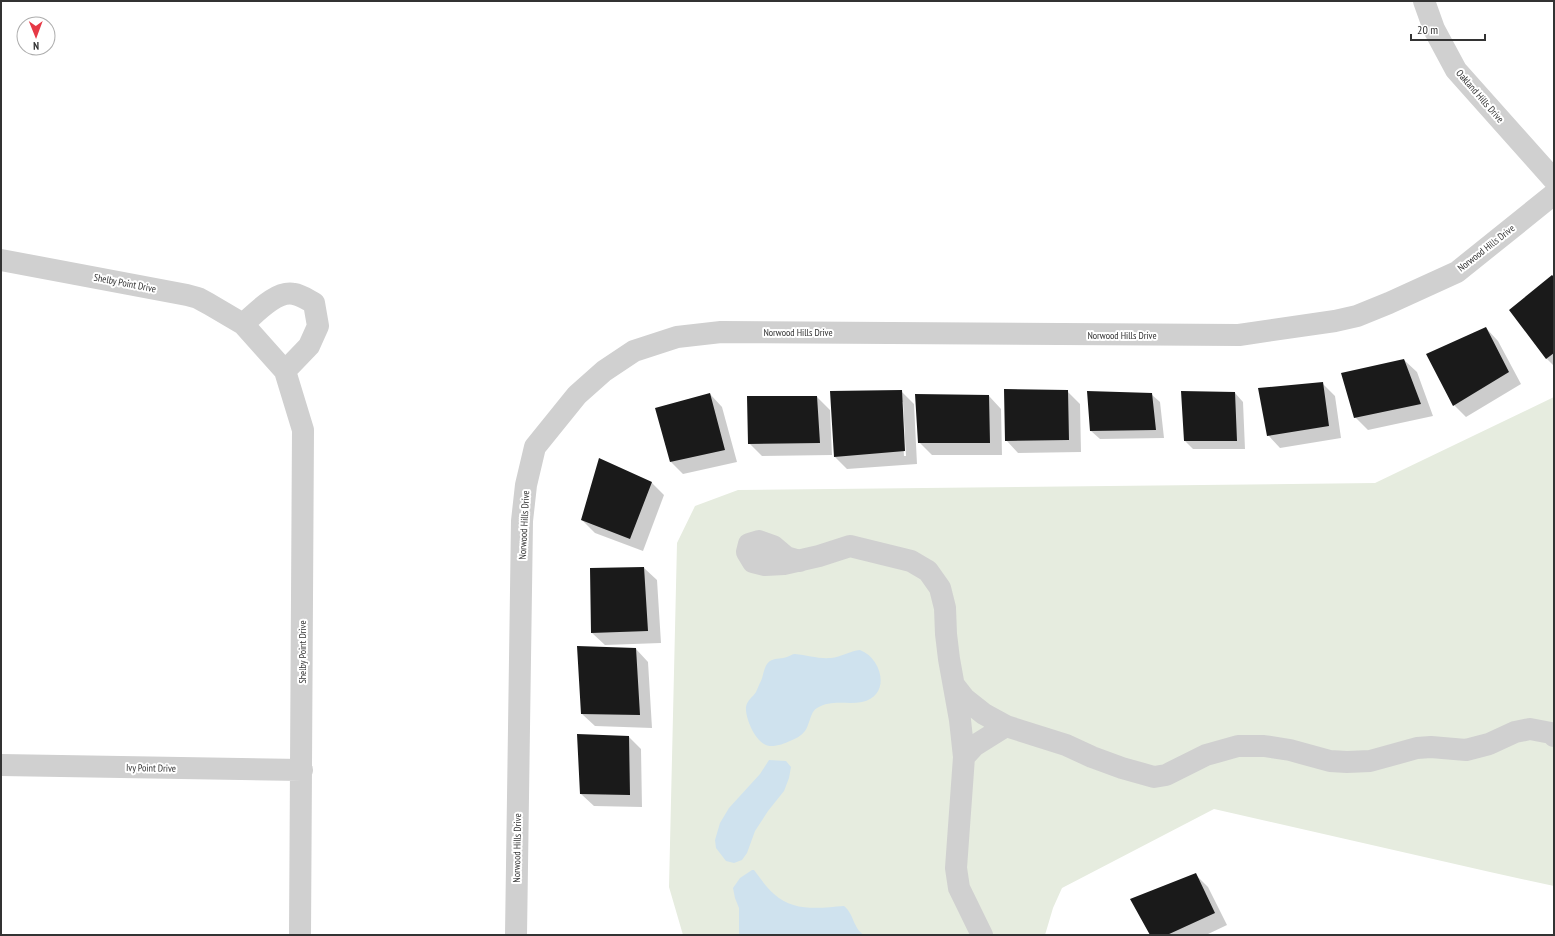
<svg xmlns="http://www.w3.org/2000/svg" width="1555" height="936" font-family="'PT Sans Narrow',sans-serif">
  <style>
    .green { fill: #e6ecdf }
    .water { fill: #cfe2ee }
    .shadow { fill: #0003; fill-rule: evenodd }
    .building { fill: #1a1a1a }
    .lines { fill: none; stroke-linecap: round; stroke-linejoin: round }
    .minor { stroke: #d0d0d0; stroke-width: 22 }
    .labels { text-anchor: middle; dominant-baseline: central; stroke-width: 4; stroke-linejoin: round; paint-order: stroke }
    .street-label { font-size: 10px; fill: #333; stroke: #fff }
  </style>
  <rect width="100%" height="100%" fill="#fff"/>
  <!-- green -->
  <path class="green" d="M1554 397V886L1490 872 1214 809 1062 888 1053 908 1045 935H683L669 887 677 543 695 506 738 490 1375 483Z"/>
  <!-- water -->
  <path class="water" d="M860 650C883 659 891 696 862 702 847 705 832 699 817 708 810 712 810 724 805 731 801 736 795 739 790 741 784 744 772 748 766 745 755 741 745 718 746 707 747 700 753 697 756 692 758 688 759 684 761 681 764 674 764 663 772 660 776 658 782 659 787 657 790 656 792 654 795 654 807 655 818 659 831 658 841 657 850 651 860 650Z
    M769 760 786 761 791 767 789 778 784 791 768 811 755 831 747 853 742 860 734 863 726 861 716 848 715 840 720 823 729 808 760 774Z
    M752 870H754C760 878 766 887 774 894 793 912 820 908 844 906 854 914 853 928 864 935H739V908L735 898 733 888 740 878Z"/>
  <!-- shadow -->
  <path class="shadow" d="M1554 278V366L1546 358Z
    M1486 328 1498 341 1521 384 1466 417 1454 405Z
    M1404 360 1417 372 1433 416 1368 430 1355 417Z
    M1322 383 1335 396 1341 438 1280 448 1268 435Z
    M901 391 914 404 917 464 847 469 835 457ZM901 402H903L906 456H904Z
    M1067 391 1080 404 1081 452 1018 453 1006 440Z
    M1235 393 1243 402 1245 449H1193L1185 441Z
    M710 394 722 407 737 462 683 474 671 462Z
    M1151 394 1160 402 1164 438 1100 439 1091 431Z
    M989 396 1001 409 1002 455H932L919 442Z
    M748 397H817L830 410 832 455 762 456 749 443Z
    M651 482 664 495 643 551 595 533 582 520Z
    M644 568 657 580 661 643 605 645 592 633Z
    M636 649 648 662 652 728 595 726 582 714Z
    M629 737 641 749 642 807 594 806 581 794Z
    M1195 874 1208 887 1227 925 1206 935H1152Z"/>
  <!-- building -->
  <path class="building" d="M1552 275 1554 277V353L1546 359 1509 310Z
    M1486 327 1509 372 1453 406 1426 354Z
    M1404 359 1421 404 1354 418 1341 373Z
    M1323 382 1329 426 1267 436 1258 388Z
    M1004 389 1068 390 1069 440 1005 441Z
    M902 390 905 451 834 457 830 391Z
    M1087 391 1152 393 1156 430 1090 431Z
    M1181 391 1235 392 1237 441H1184Z
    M710 393 725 450 670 462 655 408Z
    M915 394 989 395 990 443H918Z
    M747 396H817L820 443 748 444Z
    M599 458 652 482 630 539 581 520Z
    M644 567 648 631 591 633 590 568Z
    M577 646 636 648 640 715 581 714Z
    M577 734 629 736 630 795 580 794Z
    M1196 873 1215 913 1167 935H1150L1130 899Z"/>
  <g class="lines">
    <!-- minor -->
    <path class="minor" d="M1424 1 1434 29 1456 70 1554 180
      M1 260 187 295 198 298 209 304 243 324 285 371 303 430 300 935
      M243 324C255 314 276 290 294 294 301 295 308 300 314 303L318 326 309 346 285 371
      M800 561 786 557 773 546 759 541 749 544 747 552 753 562 765 565 784 564 819 556 850 546 911 561 928 571 940 588 945 608 946 634 949 659 960 720 964 757
      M954 685 965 699 984 714 1006 726 1066 745 1092 757 1122 768 1154 777 1166 775 1206 755 1238 746H1264L1290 750 1330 761 1347 762 1370 761 1417 748 1431 747 1466 750 1489 744 1515 732 1530 729 1551 733 1554 736
      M1 765 302 770
      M516 935 522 521 526 485 535 447 577 395 604 371 634 351 677 337 721 332 1239 335 1335 321 1357 316 1389 303 1457 272 1554 194
      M982 935 959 888 956 868 964 757 974 746 1006 726"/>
  </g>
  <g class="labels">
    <!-- street labels -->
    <g class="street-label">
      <text transform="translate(1480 96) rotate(49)">Oakland Hills Drive</text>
      <text transform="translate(1486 248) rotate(-38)">Norwood Hills Drive</text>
      <text transform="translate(125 283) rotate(11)">Shelby Point Drive</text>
      <text x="798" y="332">Norwood Hills Drive</text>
      <text x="1122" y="335">Norwood Hills Drive</text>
      <text transform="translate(524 525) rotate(-87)">Norwood Hills Drive</text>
      <text transform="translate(302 652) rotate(-90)">Shelby Point Drive</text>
      <text transform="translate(151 768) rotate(1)">Ivy Point Drive</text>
      <text transform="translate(517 848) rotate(-89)">Norwood Hills Drive</text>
    </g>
  </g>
  <!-- border -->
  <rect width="1555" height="936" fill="none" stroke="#333333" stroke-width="4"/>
  <!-- north arrow -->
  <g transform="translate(36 36) rotate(179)"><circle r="19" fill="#ffffff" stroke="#adadad"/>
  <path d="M0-3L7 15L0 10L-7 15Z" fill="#e63946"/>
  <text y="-6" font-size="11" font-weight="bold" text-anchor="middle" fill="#333333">N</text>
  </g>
  <!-- scale -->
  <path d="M1411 34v6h74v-6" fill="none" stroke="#333333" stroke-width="2"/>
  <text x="1417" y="34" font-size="12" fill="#333333" stroke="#ffffff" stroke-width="3" paint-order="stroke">20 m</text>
</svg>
